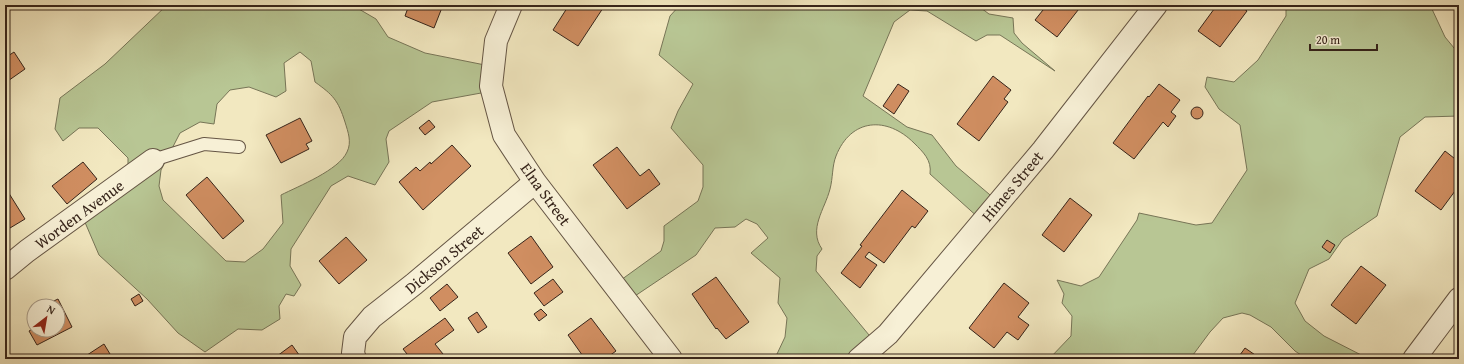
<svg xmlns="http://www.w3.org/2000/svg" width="1464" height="364" font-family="'Gentium Book Plus',serif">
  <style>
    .green { fill: #b8c694; stroke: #777557; fill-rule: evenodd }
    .building { fill: #d08e61; stroke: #36241a }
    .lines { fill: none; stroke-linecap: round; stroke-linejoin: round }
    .lane-casing { stroke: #655544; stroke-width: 14 }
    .street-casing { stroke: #655544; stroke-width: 24 }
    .lane { stroke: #f7f0d6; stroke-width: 12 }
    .street { stroke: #f7f0d6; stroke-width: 22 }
    .labels { text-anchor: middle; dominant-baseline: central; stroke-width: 3; stroke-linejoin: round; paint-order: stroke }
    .street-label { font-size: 16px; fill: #36241a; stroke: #f7f0d6 }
  </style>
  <rect width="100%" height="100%" fill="#f2e8c0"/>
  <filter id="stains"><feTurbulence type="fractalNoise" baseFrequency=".005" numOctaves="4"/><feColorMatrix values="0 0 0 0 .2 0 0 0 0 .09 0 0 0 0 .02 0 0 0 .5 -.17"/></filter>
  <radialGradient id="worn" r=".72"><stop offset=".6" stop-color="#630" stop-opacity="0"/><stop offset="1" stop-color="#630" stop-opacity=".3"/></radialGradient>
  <!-- green -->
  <path class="green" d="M167 5H352L376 19 388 37 425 53 490 66 492 91 432 102 389 131 386 139 389 162 375 185 348 176 331 186 291 249 290 266 301 285 294 296 286 294 279 306 280 319 262 330 238 329 205 352 178 333 147 299 99 255 84 220 128 179V158L98 128H79L63 141 55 129 60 98 105 64ZM300 52 311 61 315 82C333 95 338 100 345 122 348 132 352 142 347 152 339 170 299 186 281 195L283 223 263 249 245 262 226 261 163 200 159 186 161 170 180 133 200 122 214 124 217 104 230 90 249 87 276 97 286 91 284 63Z
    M680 5H977L989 14 1013 18 1014 33 1022 43 1055 71 1000 35H987L976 41 927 11 910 10 894 22 863 96 907 127 932 135 956 166 996 200 980 219 930 174C932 160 923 152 914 143 887 116 851 118 836 156 832 166 833 178 830 189 825 209 808 229 822 249L817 256 816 271 874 341 858 359H771L777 354 785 337 787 318 778 303 780 278 751 253 768 238 757 224 746 219 735 227 715 228 696 255 626 302 614 285 661 251 664 241V226L698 201 703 187V165L671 128 678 111 693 84 659 55 670 16Z
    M1286 5H1432L1431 7 1445 37 1459 54V116L1425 117 1400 137 1377 216 1343 239 1329 259 1309 269 1295 303 1305 321 1324 336 1369 359H1307L1295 351 1271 327 1250 315 1242 313 1223 318 1210 332 1190 359H1049L1071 336 1072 316 1062 303 1064 294 1057 280 1081 286 1099 277 1137 220 1139 213 1196 225 1212 223 1247 170 1240 125 1219 109 1205 87 1207 77 1234 82 1258 60 1286 16Z"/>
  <!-- building -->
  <path class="building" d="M409 5H443L434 28 405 16Z
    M569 5H605L578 46 553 30Z
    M1047 5H1082L1057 37 1035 20Z
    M1217 5H1239L1247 11 1220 47 1198 31Z
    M14 52 25 69 5 83V58Z
    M993 76 1011 90 1004 99 1008 102 979 141 957 124Z
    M898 84 909 91 894 114 883 106Z
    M1159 84 1180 100 1171 112 1176 116 1168 127 1163 122 1134 159 1113 143 1148 96 1149 97Z
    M1191 113a6 6 0 1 1 12 0a6 6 0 1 1-12 0Z
    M300 118 312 141 306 144 309 149 281 163 266 135Z
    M429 120 435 127 425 135 419 128Z
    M452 145 471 166 423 210 399 182 416 167 420 171 430 162 431 164Z
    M617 147 640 176 649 169 660 184 627 209 593 165Z
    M1445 151 1459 162V195L1455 191 1441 210 1415 191Z
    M83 162 97 179 67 204 52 186Z
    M207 177 244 221 223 239 186 195Z
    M5 187 25 219 5 231Z
    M902 190 928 211 915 228 912 226 884 263 869 252 865 257 877 265 860 288 841 273 862 246 860 245Z
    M1070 198 1092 215 1064 252 1042 235Z
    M531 236 553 267 531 284 508 253Z
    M346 237 367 260 339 284 319 261Z
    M1327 240 1335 245 1330 253 1322 247Z
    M1361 266 1386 285 1356 324 1331 305Z
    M716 277 749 322 726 339 717 328 716 329 692 294Z
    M553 279 563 292 544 306 534 293Z
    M1004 283 1029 303 1018 317 1029 325 1018 340 1007 332 994 348 969 328Z
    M447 284 458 297 440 311 430 298Z
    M139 294 143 301 135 306 131 299Z
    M58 299 72 327 37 345 29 331 34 328V330H58V306H43Z
    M541 309 547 315 539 321 534 314Z
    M477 312 487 327 478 333 468 318Z
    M445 318 454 330 435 344 447 359H411L403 349Z
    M591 318 616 351 605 359H585L568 335Z
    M104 344 113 359H81Z
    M292 345 302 359H273Z
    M1245 348 1261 359H1237Z"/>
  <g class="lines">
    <!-- lane casing -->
    <g class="lane-casing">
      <path id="lane" d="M153 160 204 144 239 147"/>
    </g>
    <!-- street casing -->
    <g class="street-casing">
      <path id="street" d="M511 5 496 41 491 86 504 135 535 182 671 359
        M5 269 27 251 153 160
        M355 359 353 353 355 337 372 317 414 284 535 182
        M859 359 888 334 1043 150 1156 5
        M1414 359 1459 299"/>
    </g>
    <!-- lane -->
    <use href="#lane" class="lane"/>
    <!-- street -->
    <use href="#street" class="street"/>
  </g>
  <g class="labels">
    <!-- street labels -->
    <g class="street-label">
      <text transform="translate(1012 186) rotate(-50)">Himes Street</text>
      <text transform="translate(546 194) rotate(54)">Elna Street</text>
      <text transform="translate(79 214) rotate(-36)">Worden Avenue</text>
      <text transform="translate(444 259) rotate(-40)">Dickson Street</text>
    </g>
  </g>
  <!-- margin -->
  <rect width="1464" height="364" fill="none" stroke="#f2e8c0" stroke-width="20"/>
  <rect x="6" y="6" width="1452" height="352" fill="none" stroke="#36241a" stroke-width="2"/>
  <rect x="10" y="10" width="1444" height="344" fill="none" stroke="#36241a"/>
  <!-- north arrow -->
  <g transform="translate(46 318) rotate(31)"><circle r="19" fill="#f7f0d6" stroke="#aa9e8b"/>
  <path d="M0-3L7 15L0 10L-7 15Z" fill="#8f2418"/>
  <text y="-6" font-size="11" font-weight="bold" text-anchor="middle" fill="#36241a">N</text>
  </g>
  <!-- scale -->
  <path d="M1310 44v6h67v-6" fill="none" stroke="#36241a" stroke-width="2"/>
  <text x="1316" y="44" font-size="12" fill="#36241a" stroke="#f7f0d6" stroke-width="3" paint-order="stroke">20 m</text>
  <rect width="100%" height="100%" filter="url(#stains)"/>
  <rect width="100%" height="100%" fill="url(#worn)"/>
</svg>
